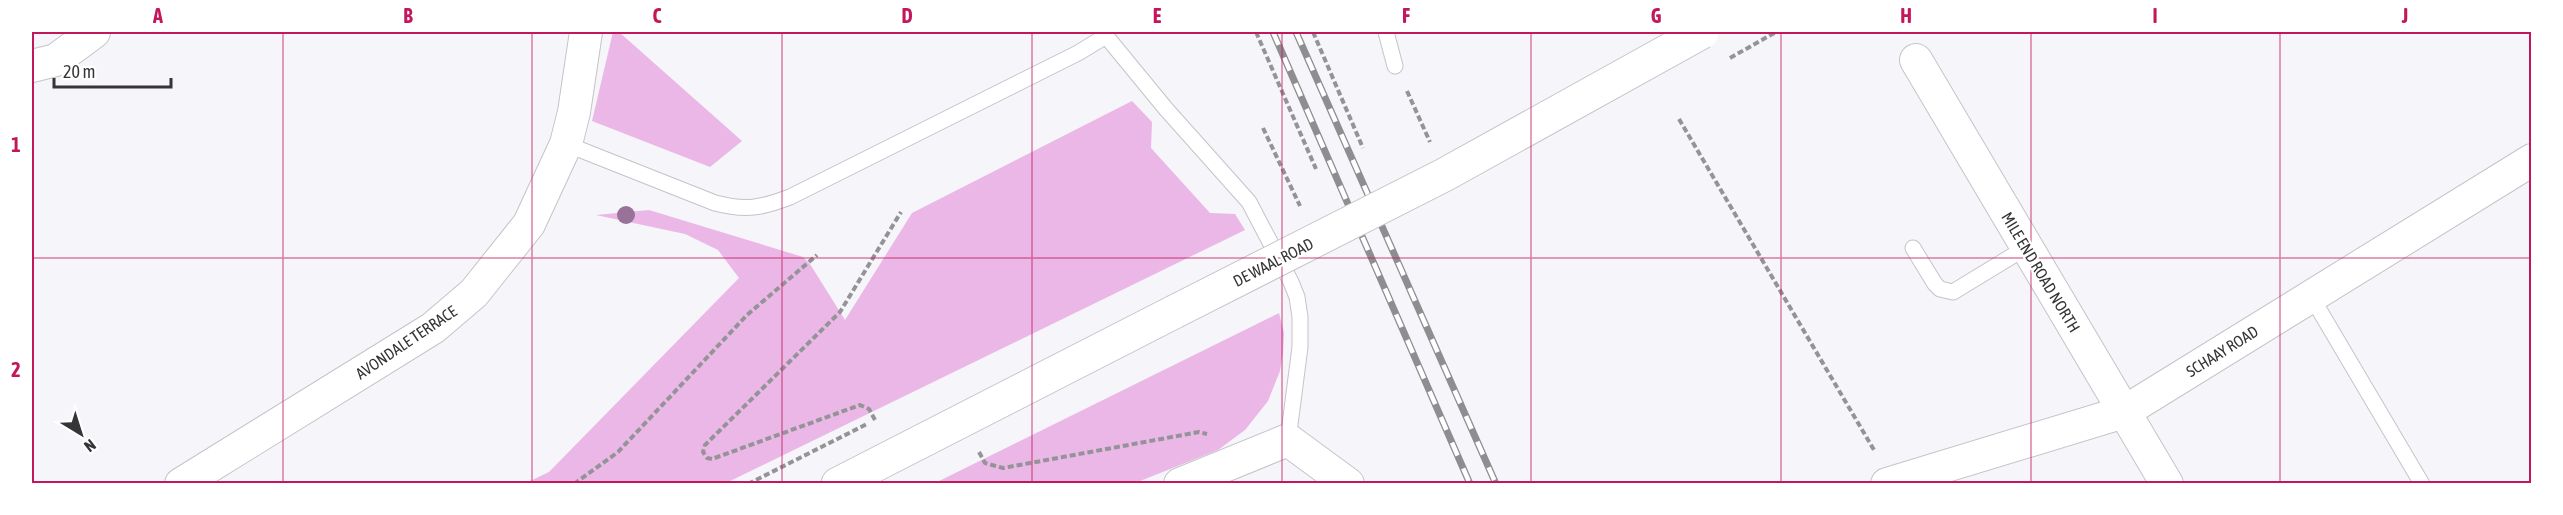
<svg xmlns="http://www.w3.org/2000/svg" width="2563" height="515" font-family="'Asap Condensed',sans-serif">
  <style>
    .green { fill: #ebb7e6 }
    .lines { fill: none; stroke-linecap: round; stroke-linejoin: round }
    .lane-casing { stroke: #c4c4c9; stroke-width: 17 }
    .street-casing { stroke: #c4c4c9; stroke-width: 34 }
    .secondary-casing { stroke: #c4c4c9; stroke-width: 35 }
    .path { stroke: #949498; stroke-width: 4; stroke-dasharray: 6 3; stroke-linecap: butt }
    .lane { stroke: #fff; stroke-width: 15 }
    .street { stroke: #fff; stroke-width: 32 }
    .secondary { stroke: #fff; stroke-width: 33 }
    .rail-casing { stroke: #8e8e91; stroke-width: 7 }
    .rail { stroke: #fff; stroke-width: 4.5; stroke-dasharray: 14; stroke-linecap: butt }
    .secondary-bridge-casing { stroke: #c4c4c9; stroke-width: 35; stroke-linecap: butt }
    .path-bridge { stroke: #949498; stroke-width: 4; stroke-dasharray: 6 3; stroke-linecap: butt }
    .secondary-bridge { stroke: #fff; stroke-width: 33 }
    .tree { fill: #987299 }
    .grid { fill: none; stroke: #c2185b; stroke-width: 1.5; stroke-opacity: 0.55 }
    .labels { text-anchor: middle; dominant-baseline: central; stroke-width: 4.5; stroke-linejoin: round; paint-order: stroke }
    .street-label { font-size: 16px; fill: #353537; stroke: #fff }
    .neatline { fill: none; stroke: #c2185b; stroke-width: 2 }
    .grid-label { font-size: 20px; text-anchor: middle; font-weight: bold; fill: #c2185b }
  </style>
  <rect width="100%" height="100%" fill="#f5f5fa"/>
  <!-- green -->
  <path class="green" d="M613 32H619L742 141 710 167 592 121Z
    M1132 101 1152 122 1151 148 1210 213 1235 214 1245 230 726 483H526L549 472 739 278 718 250 685 234 596 215 649 210 803 257 810 264 845 320 912 213Z
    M1279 313 1284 333 1283 353 1280 371 1268 401 1245 430 1218 450 1135 483H935Z"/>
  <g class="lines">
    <!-- lane casing -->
    <g class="lane-casing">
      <path id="lane" d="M1105 32 1106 36 1166 109 1249 202 1291 282 1297 297 1300 317V347L1288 440
        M1386 32 1395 66
        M566 144 715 203C746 211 761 208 790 197L1078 53 1106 36
        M1913 248 1935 284 1940 289 1953 292 2027 247
        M2311 296 2422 484"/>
    </g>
    <!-- street casing -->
    <g class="street-casing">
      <path id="street" d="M1916 60 2167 484
        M32 66 56 60 94 32
        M181 484 433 328 474 293 529 224 566 144 574 112 586 32
        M1180 484 1288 440 1348 484
        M1887 484 2124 412 2532 160"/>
    </g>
    <!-- secondary casing -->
    <g class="secondary-casing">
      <path id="secondary" d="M838 484 1174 312"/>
    </g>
    <!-- path -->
    <path class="path" d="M1256 32 1316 169
      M1313 32 1363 148
      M1407 91 1430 142
      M1679 119 1874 450
      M1263 128 1300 206
      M875 420 869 409 860 405 712 459 707 458 703 452 705 445 840 312 901 212
      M979 452 985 463 1003 468 1199 432 1207 434
      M574 484 618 452 747 315 817 255
      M748 484 867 424"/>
    <!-- lane -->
    <use href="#lane" class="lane"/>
    <!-- street -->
    <use href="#street" class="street"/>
    <!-- secondary -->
    <use href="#secondary" class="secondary"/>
    <!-- rail casing -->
    <g class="rail-casing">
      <path id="rail" d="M1273 32 1470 484
        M1296 32 1496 484"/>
    </g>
    <!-- rail -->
    <use href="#rail" class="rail"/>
    <!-- secondary-bridge casing -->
    <g class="secondary-bridge-casing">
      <path id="secondary-bridge" d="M1174 312 1444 175 1702 32"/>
    </g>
    <!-- path-bridge -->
    <path class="path-bridge" d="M1730 58 1776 32"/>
    <!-- secondary-bridge -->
    <use href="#secondary-bridge" class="secondary-bridge"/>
  </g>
  <!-- trees -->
  <circle class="tree" cx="626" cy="215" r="9"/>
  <!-- grid -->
  <path class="grid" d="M283 32V484M532 32V484M782 32V484M1032 32V484M1282 32V484M1531 32V484M1781 32V484M2031 32V484M2280 32V484M32 258H2532"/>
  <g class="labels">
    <!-- street labels -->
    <g class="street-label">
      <text transform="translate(1273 262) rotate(-27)">DE WAAL ROAD</text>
      <text transform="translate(2041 272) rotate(59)">MILE END ROAD NORTH</text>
      <text transform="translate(406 342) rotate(-34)">AVONDALE TERRACE</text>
      <text transform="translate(2222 351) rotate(-32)">SCHAAY ROAD</text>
    </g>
  </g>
  <!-- border -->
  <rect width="2563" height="515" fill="none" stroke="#ffffff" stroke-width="66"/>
  <!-- north arrow -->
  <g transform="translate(81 434) rotate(142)" stroke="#ffffff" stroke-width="4.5" paint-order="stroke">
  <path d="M0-4.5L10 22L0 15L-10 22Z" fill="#353537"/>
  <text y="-9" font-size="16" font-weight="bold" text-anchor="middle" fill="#353537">N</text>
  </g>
  <!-- scale -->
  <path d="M54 78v9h117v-9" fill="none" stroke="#353537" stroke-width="3"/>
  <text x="63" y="78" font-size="18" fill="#353537" stroke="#ffffff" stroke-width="4.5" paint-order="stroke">20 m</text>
  <rect x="33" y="33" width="2497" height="449" class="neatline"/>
  <g class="grid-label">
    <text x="158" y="23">A</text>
    <text x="408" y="23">B</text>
    <text x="657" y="23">C</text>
    <text x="907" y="23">D</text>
    <text x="1157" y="23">E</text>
    <text x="1406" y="23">F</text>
    <text x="1656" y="23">G</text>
    <text x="1906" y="23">H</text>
    <text x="2155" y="23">I</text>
    <text x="2405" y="23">J</text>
    <text x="16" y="152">1</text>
    <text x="16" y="377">2</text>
  </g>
</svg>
